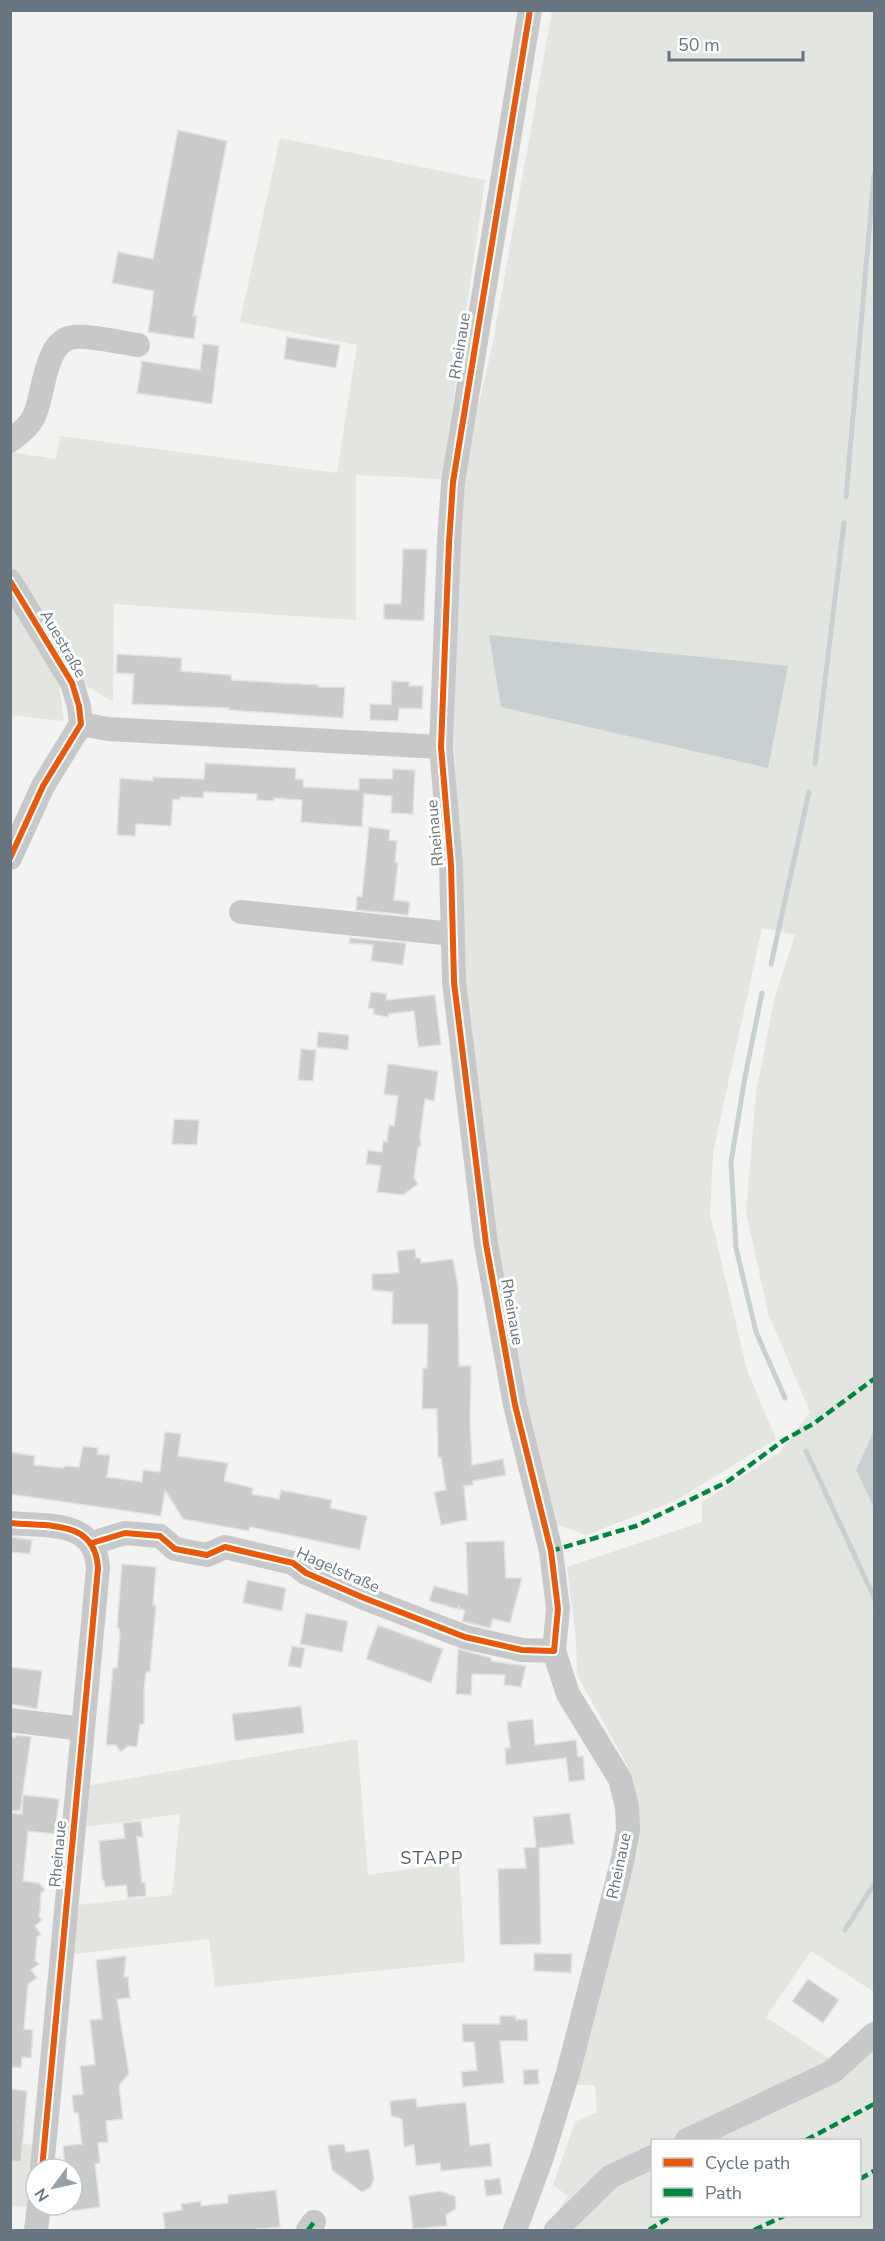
<svg xmlns="http://www.w3.org/2000/svg" width="885" height="2241" font-family="'Nunito Sans',sans-serif">
  <style>
    .green { fill: #e2e5e0; fill-rule: evenodd }
    .water { fill: #c8d0d2 }
    .lines { fill: none; stroke-linecap: round; stroke-linejoin: round }
    .stream { stroke: #c8d0d2; stroke-width: 5 }
    .building { fill: #cacbcb; stroke: #e2e2e1; stroke-width: 1.5 }
    .minor { stroke: #c7c8c9; stroke-width: 24 }
    .quiet { stroke: #00873e; stroke-width: 4.5; stroke-dasharray: 9 4.5; stroke-linecap: butt }
    .cycleway-casing { stroke: #fff; stroke-width: 10 }
    .cycleway { stroke: #e8590c; stroke-width: 6 }
    .labels { text-anchor: middle; dominant-baseline: central; stroke-width: 6; stroke-linejoin: round; paint-order: stroke }
    .street-label { font-size: 16px; fill: #66757f; stroke: #fff }
    .neighbourhood-label { font-size: 18px; letter-spacing: 1.5px; fill: #535e65; stroke: #fff }
  </style>
  <rect width="100%" height="100%" fill="#f3f3f1"/>
  <!-- green -->
  <path class="green" d="M552 11H874V1430L856 1470 874 1508V1610L872 1611 874 1617V1992L811 1951 766 2017 834 2062 868 2030 874 2018V2230H546L568 2196 553 2185 575 2122 597 2112 595 2085H573L638 1851 631 1772 577 1675 576 1640 567 1567 702 1522V1502L779 1453 810 1412 768 1313 746 1212 756 1093 774 1000 795 935 762 928 713 1153 710 1214 747 1370 776 1439 675 1501 586 1535 554 1523 503 1300 465 988 454 743 456 602 460 483 491 352ZM652 2140H860V2216H652Z
    M280 138 485 180 442 479 356 475V620L114 604 113 702 79 681 11 567V452L56 459 60 436 337 473 357 345 240 322Z
    M11 606 59 685 64 721 11 715Z
    M357 1739 368 1875 459 1862 465 1962 215 1987 209 1939 64 1955 68 1906 172 1895 180 1814 76 1828 80 1787Z
    M10 2143 43 2145 36 2169 37 2207 11 2206Z"/>
  <!-- water -->
  <path class="water" d="M489 635 788 666 768 768 501 707Z
    M874 1430V1508L856 1470Z"/>
  <g class="lines">
    <!-- stream -->
    <path class="stream" d="M846 497 874 175
      M815 764 844 523
      M771 964 809 792
      M762 993 745 1077 731 1162 736 1248 756 1332 785 1398
      M806 1451 874 1597
      M845 1930 874 1884"/>
  </g>
  <!-- building -->
  <path class="building" d="M178 130 227 141 193 316H197L194 339 148 332 154 291 112 283 118 252 153 259Z
    M287 337 340 345 336 368 284 359Z
    M203 344 219 346 212 404 137 393 142 361 200 370Z
    M403 549H427L424 621 384 619V604H401Z
    M117 654 182 658 181 671 231 675V680L318 685V687H345L343 718 229 710V708L132 704 134 674 116 673Z
    M392 681 410 682 409 686H423L422 709 399 708 398 721 370 720V704L391 705Z
    M205 763 296 768 295 779H303V787L359 790V778L392 779 393 769 415 770 413 814 391 813 392 796 364 794 362 827 301 822 302 800 274 798V801L257 800V794L204 792 203 798 180 797V800L173 799 171 826 136 824 135 836 117 835 120 778 153 781V777L204 779Z
    M369 827 390 830 389 840 397 841 395 862 398 863 394 900 410 902 408 915 356 910 357 896 362 897Z
    M350 938 406 943 403 965 371 961 373 945 349 943Z
    M371 992 387 994 386 1000 435 995 441 1045 418 1047 414 1011 388 1014V1017L373 1014 374 1009 368 1008Z
    M318 1032 349 1035 348 1050 317 1047Z
    M301 1049 316 1050 313 1081 298 1080Z
    M388 1064 438 1071 434 1101 425 1099 420 1137 421 1146 418 1148 414 1178 418 1184 403 1195 377 1192 381 1166 366 1164 368 1150 382 1152 383 1141 387 1142 389 1125 394 1126 398 1096 384 1094Z
    M174 1119 199 1120 197 1145 172 1144Z
    M415 1249 416 1258H420L421 1263 453 1259 458 1286 459 1366H471L470 1422 472 1465 503 1459 506 1475 473 1481V1485L464 1486 467 1520 441 1525 434 1492 446 1490 441 1458H438L437 1409H422L423 1368H427L428 1324H392L393 1292 372 1290V1274L399 1273 397 1251Z
    M165 1432 181 1434 178 1456 228 1463 224 1481 253 1488 252 1494 279 1499 281 1490 332 1500 330 1508 367 1516 360 1550 250 1527 249 1531 183 1519 165 1490 161 1516 10 1494V1452L35 1456 34 1465 64 1468V1466L79 1467 83 1446 98 1448 97 1454 110 1455 107 1477 142 1482 143 1470 160 1472Z
    M10 1537 32 1540 30 1554 10 1552Z
    M504 1541 506 1578H522L510 1623 493 1619 490 1628 469 1623 462 1621 465 1610 459 1609V1605L458 1609 429 1601 434 1586 468 1595 466 1542Z
    M122 1564 156 1567 153 1605H156L150 1672H146L144 1690V1724H140L137 1747 128 1746 121 1752 116 1745H106L113 1668H117L120 1635 119 1628 117 1627Z
    M247 1580 286 1588 282 1611 243 1603Z
    M306 1613 348 1621 342 1652 300 1644Z
    M378 1625 443 1649 431 1683 366 1659Z
    M292 1646 305 1648 301 1668 288 1666Z
    M458 1649 491 1658V1661L526 1666 521 1687 504 1685 505 1675 472 1674 471 1695 456 1694Z
    M10 1667 42 1671 37 1709 10 1704Z
    M301 1706 304 1733 235 1741 232 1714Z
    M533 1719 535 1745 576 1740 578 1757 583 1756 585 1780 569 1782 566 1758 506 1765 505 1748H510L507 1722Z
    M16 1735 31 1737 20 1811H10V1737L15 1738Z
    M23 1795 59 1799 55 1834 28 1831 23 1881 39 1883 45 1890 41 1893 40 1909 39 1916 42 1920 35 1926 41 1934 37 1937 36 1949 35 1960 39 1964 31 1970 37 1978 28 1984 24 2029 33 2030 31 2058 22 2057 21 2068 10 2067V1813L22 1814Z
    M570 1813 574 1844 539 1848 541 1944 500 1945 498 1869 526 1868 524 1848 536 1847 533 1817Z
    M141 1821 143 1837H137L142 1883 145 1882 146 1896 128 1898 126 1885 105 1887 104 1880H102L99 1841 125 1838 123 1823Z
    M534 1953 572 1954 571 1973 534 1971Z
    M126 1956 124 1977H128L130 1998 117 1999 129 2074 119 2085 123 2119 106 2121 108 2142 98 2143 100 2163 95 2164 100 2207 72 2211V2166L65 2167 63 2146 82 2144 78 2113H74L72 2095 83 2094 80 2066 95 2065 90 2020 102 2019 96 1960Z
    M808 1979 839 2000 823 2023 792 2001Z
    M500 2016H516V2020L527 2019 528 2041H500L504 2083 463 2087 461 2072 477 2070 474 2042H463L462 2024H500Z
    M538 2069 539 2084 524 2085 523 2070Z
    M10 2089 27 2091 21 2162 10 2161Z
    M416 2098 417 2107 466 2102 470 2146 490 2143 492 2166 441 2171 440 2163 416 2166 414 2145 404 2147 402 2119 391 2116 390 2101Z
    M344 2144 346 2152 369 2149 374 2179 371 2187 362 2192 332 2170 328 2146Z
    M500 2178 502 2194 486 2196 484 2180Z
    M276 2190 280 2227 247 2230H165L163 2213 182 2210 181 2204 201 2201V2206L228 2203V2195Z
    M439 2191 455 2196 456 2209 446 2215 447 2226 413 2229 409 2196Z"/>
  <g class="lines">
    <!-- minor -->
    <path class="minor" d="M10 441C20 433 30 426 35 414 44 393 45 339 74 337 89 335 122 343 138 345
      M10 581 72 683 79 706 81 724
      M81 724 108 729 441 747
      M10 858 43 786 81 724
      M241 912 453 934
      M10 1523C48 1527 95 1519 98 1568L42 2169
      M92 1543 125 1533 160 1536 175 1549 207 1555 225 1547 293 1563 306 1573 364 1598 465 1637 522 1650 554 1651
      M10 1720 83 1729
      M687 2140 832 2072 874 2034
      M36 2230 39 2205
      M308 2230 314 2222
      M515 2230 542 2157 568 2073 623 1859 628 1830 627 1807 620 1779 568 1694 554 1651 558 1609 551 1551 515 1405 486 1244 454 982 451 865 441 747 449 543 453 482 530 10
      M556 2230 610 2177 652 2157"/>
    <!-- quiet -->
    <path class="quiet" d="M551 1551 636 1526 727 1482 784 1440 813 1424 874 1379
      M806 2140 874 2104
      M860 2179 874 2171
      M308 2230 314 2222
      M649 2230 671 2216
      M754 2230 784 2216"/>
    <!-- cycleway casing -->
    <g class="cycleway-casing">
      <path id="cycleway" d="M10 581 72 683 79 706 81 724 43 786 10 858
        M10 1523C48 1527 95 1519 98 1568L42 2169
        M92 1543 125 1533 160 1536 175 1549 207 1555 225 1547 293 1563 306 1573 364 1598 465 1637 522 1650 554 1651 558 1609 551 1551 515 1405 486 1244 454 982 451 865 441 747 449 543 453 482 530 10"/>
    </g>
    <!-- cycleway -->
    <use href="#cycleway" class="cycleway"/>
  </g>
  <g class="labels">
    <!-- street labels -->
    <g class="street-label">
      <text transform="translate(460 346) rotate(-81)">Rheinaue</text>
      <text transform="translate(63 644) rotate(60)">Auestraße</text>
      <text transform="translate(435 833) rotate(-95)">Rheinaue</text>
      <text transform="translate(512 1312) rotate(80)">Rheinaue</text>
      <text transform="translate(338 1570) rotate(24)">Hagelstraße</text>
      <text transform="translate(58 1854) rotate(-85)">Rheinaue</text>
      <text transform="translate(619 1866) rotate(-78)">Rheinaue</text>
    </g>
    <!-- neighbourhood labels -->
    <g class="neighbourhood-label">
      <text x="432" y="1858">STAPP</text>
    </g>
  </g>
  <!-- border -->
  <rect width="885" height="2241" fill="none" stroke="#66757f" stroke-width="24"/>
  <!-- legend -->
  <rect x="651" y="2139" width="210" height="78" fill="#ffffff" stroke="#c2c8cc" stroke-width="1.5"/>
  <rect x="663" y="2158" width="30" height="9" fill="#e8590c" stroke="#c2c8cc" stroke-width="1.5"/>
  <text x="705" y="2169" font-size="18" fill="#66757f">Cycle path</text>
  <rect x="663" y="2188" width="30" height="9" fill="#00873e" stroke="#c2c8cc" stroke-width="1.5"/>
  <text x="705" y="2199" font-size="18" fill="#66757f">Path</text>
  <!-- north arrow -->
  <g transform="translate(54 2187) rotate(237)"><circle r="28" fill="#ffffff" stroke="#c2c8cc" stroke-width="1.5"/>
  <path d="M0-4.5L10 22L0 15L-10 22Z" fill="#97a1a7"/>
  <text y="-9" font-size="16" font-weight="bold" text-anchor="middle" fill="#66757f">N</text>
  </g>
  <!-- scale -->
  <path d="M669 51v9h134v-9" fill="none" stroke="#66757f" stroke-width="3"/>
  <text x="678" y="51" font-size="18" fill="#66757f" stroke="#ffffff" stroke-width="4.5" paint-order="stroke">50 m</text>
</svg>
